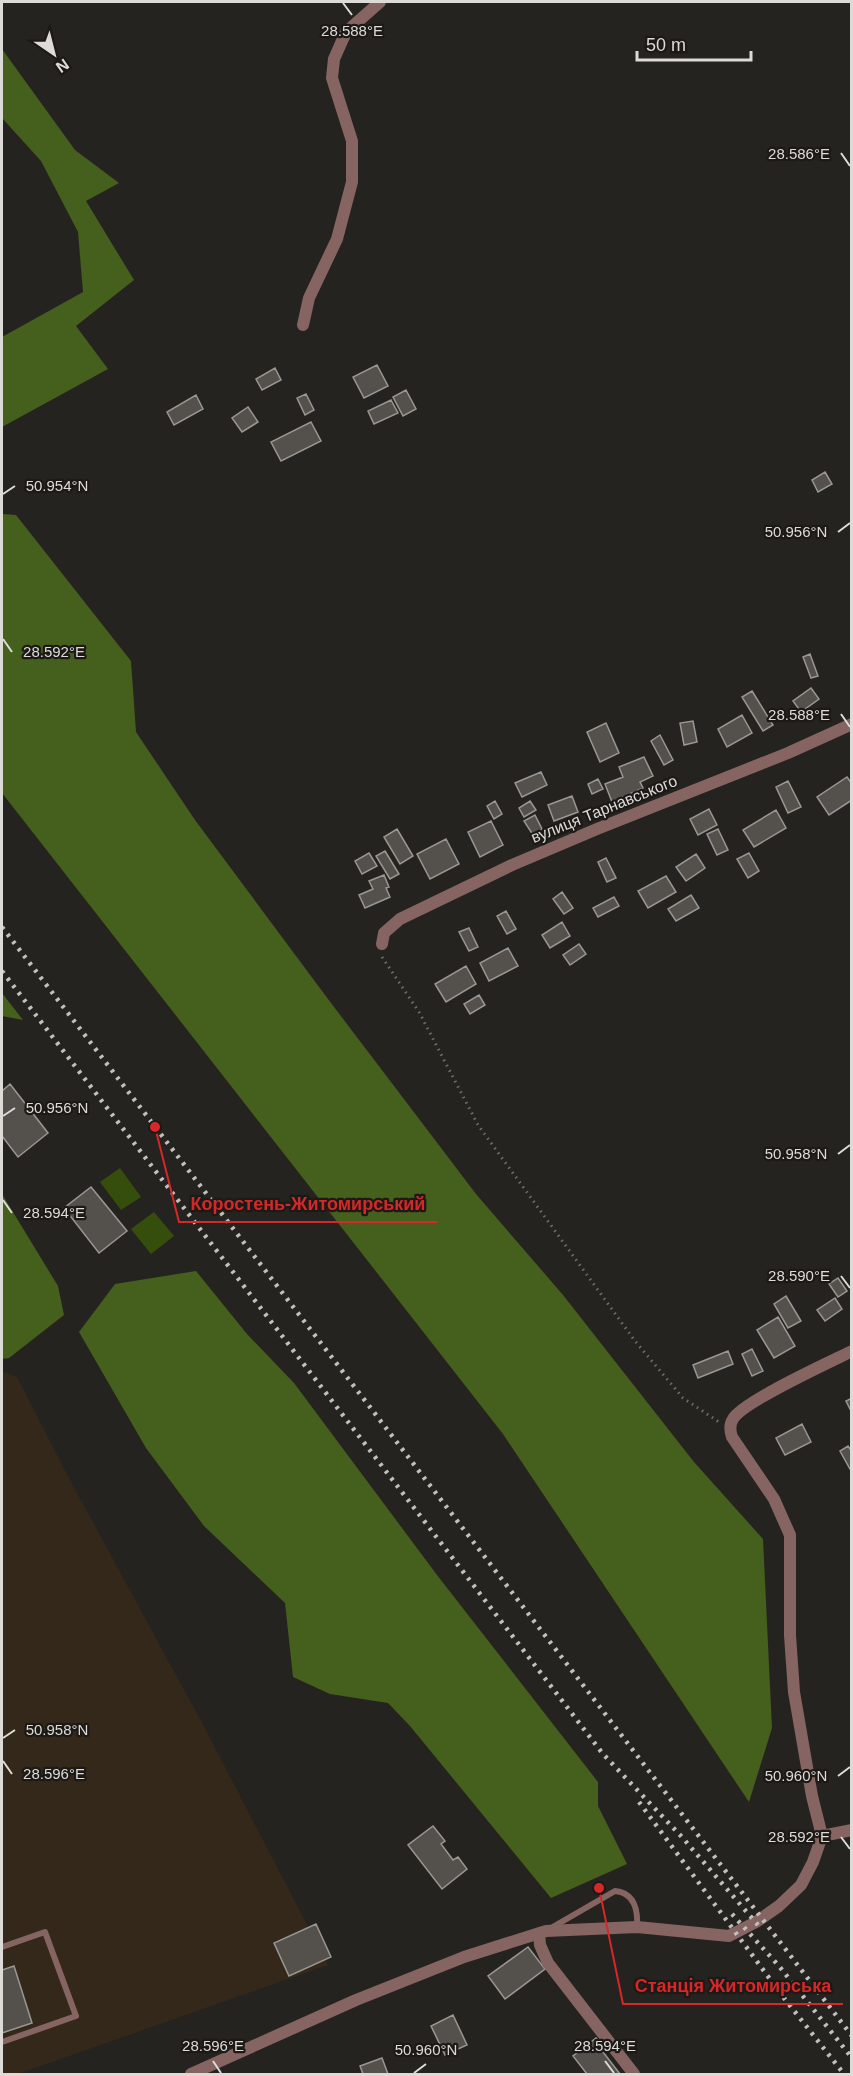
<svg xmlns="http://www.w3.org/2000/svg" width="853" height="2076" font-family="Arial,sans-serif">
  <style>
    .industrial { fill: #34281a }
    .green { fill: #364e0c }
    .forest { fill: #455f1d }
    .building { fill: #54514d; stroke: #9a9793; stroke-width: 1.5 }
    .lines { fill: none; stroke-linecap: round; stroke-linejoin: round }
    .path { stroke: #706e6a; stroke-width: 3; stroke-dasharray: 1.5 4.5; stroke-linecap: butt }
    .service { stroke: #866462; stroke-width: 6 }
    .minor { stroke: #866462; stroke-width: 12 }
    .rail { stroke: #c2c0bd; stroke-width: 4.5; stroke-dasharray: 3 6; stroke-linecap: butt }
    .ticks { fill: none; stroke: #dcdbd8; stroke-width: 2 }
    .labels { text-anchor: middle; dominant-baseline: central; stroke-width: 4.5; stroke-linejoin: round; paint-order: stroke }
    .street-label { font-size: 16px; fill: #dcdbd8; stroke: #1c1916 }
    .ticks-label { font-size: 15px; text-anchor: middle; fill: #dcdbd8; stroke: #1c1916; stroke-width: 4.5; stroke-linejoin: round; paint-order: stroke }
    .leader { fill: none; stroke: #d62828; stroke-width: 2 }
    .callout-dot { fill: #d62828; stroke: #1c1916; stroke-width: 2 }
    .callout-label { font-size: 18px; text-anchor: middle; font-weight: bold; fill: #d62828; stroke: #1c1916; stroke-width: 4.5; stroke-linejoin: round; paint-order: stroke }
  </style>
  <rect width="100%" height="100%" fill="#25231f"/>
  <!-- industrial -->
  <path class="industrial" d="M2 1371 17 1377 70 1480 200 1719 328 1965 18 2074H2Z"/>
  <!-- green -->
  <path class="green" d="M120 1168 141 1197 121 1210 100 1182Z
    M154 1212 174 1236 151 1254 131 1229Z"/>
  <!-- forest -->
  <path class="forest" d="M2 49 75 150 119 183 86 201 134 280 76 326 108 369 2 427V337L83 292 78 232 41 161 2 118Z
    M2 514 16 515 131 661 136 732 195 820 328 999 476 1194 563 1295 694 1462 763 1539 772 1728 749 1802 503 1434 2 793Z
    M2 993 23 1020 2 1016Z
    M2 1194 58 1286 64 1315 9 1358 2 1359Z
    M196 1271 247 1334 294 1383 437 1575 598 1782V1806L627 1864 551 1898 410 1726 388 1703 330 1694 293 1677 285 1603 204 1526 146 1448 79 1332 115 1284Z"/>
  <!-- building -->
  <path class="building" d="M377 365 388 386 364 398 353 377Z
    M275 368 281 380 262 390 256 379Z
    M406 390 416 409 403 416 393 397Z
    M306 394 314 410 305 415 297 398Z
    M196 395 203 409 174 425 167 412Z
    M391 400 398 413 374 424 368 411Z
    M248 407 258 422 242 432 232 418Z
    M311 422 321 441 281 461 271 442Z
    M825 472 832 484 818 492 812 480Z
    M810 654 818 676 811 678 803 657Z
    M811 688 819 699 801 712 793 701Z
    M752 691 773 725 763 731 742 697Z
    M742 715 752 733 727 747 718 729Z
    M693 721 697 742 684 745 680 723Z
    M606 723 619 753 600 762 587 732Z
    M660 735 673 760 664 765 651 741Z
    M644 757 653 776 640 782 643 788 612 802 605 784 623 777 619 767Z
    M541 772 547 785 522 797 515 783Z
    M847 777 852 784V800L829 815 817 797Z
    M598 779 603 789 592 794 588 784Z
    M788 781 801 807 788 813 776 787Z
    M572 796 578 812 554 821 548 805Z
    M495 801 502 814 494 819 487 806Z
    M530 801 536 810 524 817 519 808Z
    M709 809 717 825 698 835 690 819Z
    M776 810 786 828 754 847 743 830Z
    M535 815 542 829 533 835 524 821Z
    M491 821 503 845 480 857 468 832Z
    M397 829 413 856 400 864 384 837Z
    M718 829 728 850 717 855 707 834Z
    M446 839 459 864 430 879 417 854Z
    M385 851 399 874 390 879 376 856Z
    M369 853 377 866 362 874 355 861Z
    M749 853 759 871 748 878 737 859Z
    M696 854 705 868 686 881 676 867Z
    M606 858 616 878 607 882 598 862Z
    M384 875 389 887 386 888 390 897 365 908 359 895 373 889 369 881Z
    M666 876 676 892 648 908 638 891Z
    M562 892 573 908 564 914 553 899Z
    M691 895 699 908 676 921 668 909Z
    M614 897 619 906 598 917 593 908Z
    M506 911 516 929 507 934 497 916Z
    M562 922 570 936 550 948 542 935Z
    M469 928 478 947 469 951 459 932Z
    M579 944 586 954 570 965 563 955Z
    M508 948 518 966 489 981 480 963Z
    M466 966 476 984 446 1002 435 984Z
    M479 995 485 1005 470 1014 464 1004Z
    M10 1084 48 1133 18 1157 2 1136V1091Z
    M91 1187 127 1231 99 1253 64 1208Z
    M838 1278 847 1291 838 1297 829 1284Z
    M786 1296 801 1321 788 1328 774 1304Z
    M835 1298 842 1309 825 1321 817 1310Z
    M778 1317 795 1346 774 1358 757 1330Z
    M752 1349 763 1371 752 1376 742 1354Z
    M728 1351 733 1364 698 1378 693 1365Z
    M852 1398V1413L846 1401Z
    M802 1424 811 1442 785 1455 776 1438Z
    M848 1446 852 1452V1468L850 1469 840 1451Z
    M433 1826 445 1841 441 1844 453 1860 458 1857 467 1869 442 1889 408 1845Z
    M316 1924 331 1957 289 1976 274 1943Z
    M528 1947 545 1969 505 1999 488 1976Z
    M14 1966 32 2023 2 2033V1970Z
    M453 2015 467 2045 445 2055 431 2026Z
    M596 2038 605 2051 603 2052 620 2074H587L573 2056Z
    M382 2058 388 2074H363L360 2066Z"/>
  <g class="lines">
    <!-- path -->
    <path class="path" d="M382 957 419 1012 478 1125 526 1191 635 1341 683 1398 719 1422"/>
    <!-- service -->
    <path class="service" d="M551 1928 615 1891C635 1893 638 1910 637 1927
      M2 1947 45 1932 76 2016 2 2042"/>
    <!-- minor -->
    <path class="minor" d="M303 325 309 298 337 239 352 182V141L332 78 334 59 346 32 380 2
      M382 944 384 933 400 919 512 865 597 829 788 753 852 724
      M822 1836 852 1830
      M539 1933 540 1945 548 1963 634 2074
      M191 2074 356 2000 464 1957 546 1931 637 1927 729 1936 756 1922 779 1906 801 1885 813 1862 822 1836 812 1796 794 1692 790 1635V1535L774 1499 732 1437C730 1431 729 1425 733 1419 742 1402 830 1362 852 1351"/>
    <!-- rail -->
    <path class="rail" d="M2 927 852 2036
      M2 971 603 1754 681 1836 758 1925
      M639 1802 784 1998 844 2074
      M732 1914 779 1966 852 2058"/>
  </g>
  <!-- ticks -->
  <path class="ticks" d="M343 3 352 15M841 153 850 166M3 494 15 486M838 532 850 523M3 639 12 652M841 714 850 727M3 1116 15 1108M838 1154 850 1145M3 1200 12 1213M841 1276 850 1288M3 1738 15 1730M3 1761 12 1774M838 1776 850 1767M841 1837 850 1849M213 2061 221 2073M605 2061 614 2073M414 2073 426 2064"/>
  <g class="labels">
    <!-- street labels -->
    <g class="street-label">
      <text transform="translate(604 809) rotate(-22)">вулиця Тарнавського</text>
    </g>
  </g>
  <g class="ticks-label">
    <text x="352" y="36">28.588°E</text>
    <text x="799" y="159">28.586°E</text>
    <text x="57" y="491">50.954°N</text>
    <text x="796" y="537">50.956°N</text>
    <text x="54" y="657">28.592°E</text>
    <text x="799" y="720">28.588°E</text>
    <text x="57" y="1113">50.956°N</text>
    <text x="796" y="1159">50.958°N</text>
    <text x="54" y="1218">28.594°E</text>
    <text x="799" y="1281">28.590°E</text>
    <text x="57" y="1735">50.958°N</text>
    <text x="54" y="1779">28.596°E</text>
    <text x="796" y="1781">50.960°N</text>
    <text x="799" y="1842">28.592°E</text>
    <text x="213" y="2051">28.596°E</text>
    <text x="605" y="2051">28.594°E</text>
    <text x="426" y="2055">50.960°N</text>
  </g>
  <!-- callouts -->
  <path class="leader" d="M155 1127L179 1222H437M599 1888L623 2004H843"/>
  <g class="callout-dot">
    <circle cx="155" cy="1127" r="6"/>
    <circle cx="599" cy="1888" r="6"/>
  </g>
  <g class="callout-label">
    <text x="308" y="1210">Коростень-Житомирський</text>
    <text x="733" y="1992">Станція Житомирська</text>
  </g>
  <!-- border -->
  <rect width="853" height="2076" fill="none" stroke="#dcdbd8" stroke-width="6"/>
  <!-- north arrow -->
  <g transform="translate(54 54) rotate(145)" stroke="#1c1916" stroke-width="4.5" paint-order="stroke">
  <path d="M0-4.5L10 22L0 15L-10 22Z" fill="#dcdbd8"/>
  <text y="-9" font-size="16" font-weight="bold" text-anchor="middle" fill="#dcdbd8">N</text>
  </g>
  <!-- scale -->
  <path d="M637 51v9h114v-9" fill="none" stroke="#dcdbd8" stroke-width="3"/>
  <text x="646" y="51" font-size="18" fill="#dcdbd8" stroke="#1c1916" stroke-width="4.5" paint-order="stroke">50 m</text>
</svg>
